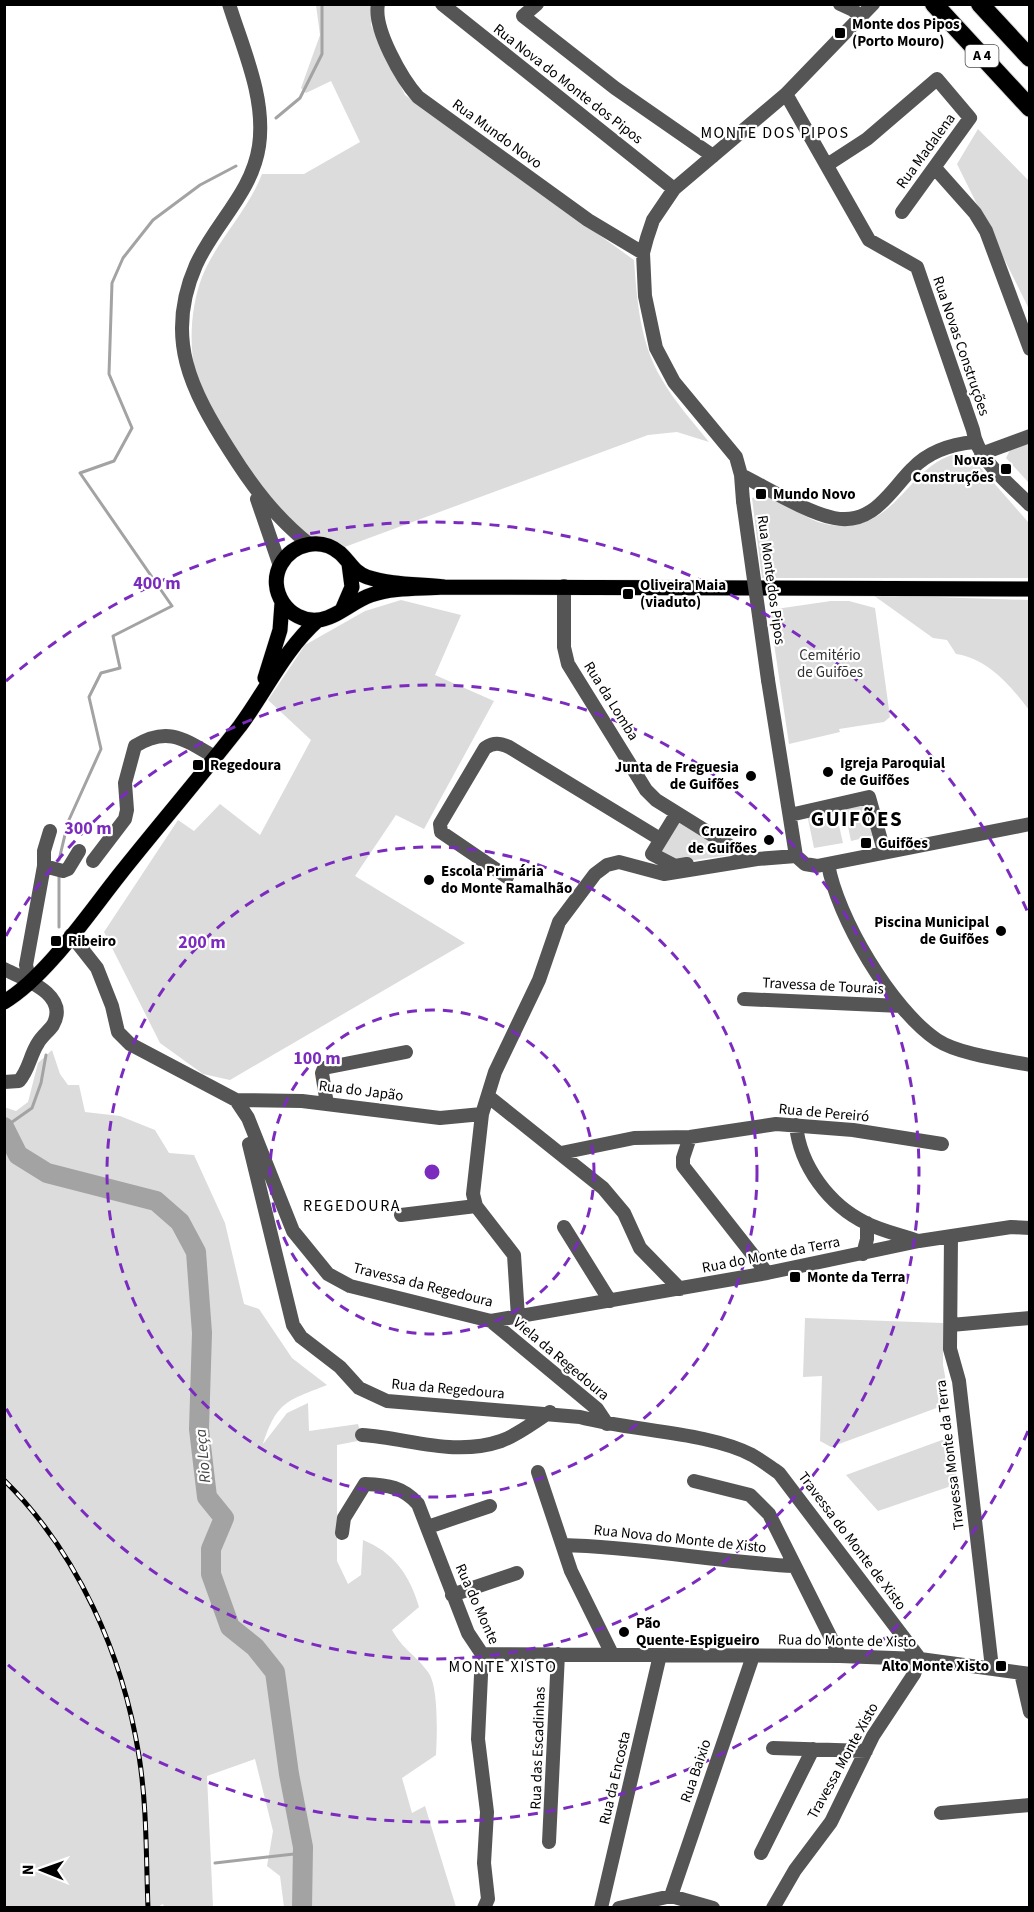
<svg xmlns="http://www.w3.org/2000/svg" width="1034" height="1912" font-family="'Source Sans 3',sans-serif">
  <style>
    .green { fill: #dcdcdc }
    .lines { fill: none; stroke-linecap: round; stroke-linejoin: round }
    .stream { stroke: #a3a3a3; stroke-width: 3 }
    .river { stroke: #a3a3a3; stroke-width: 20 }
    .major-casing { stroke: #dbdbdb; stroke-width: 16 }
    .highway-casing { stroke: #dbdbdb; stroke-width: 20 }
    .minor { stroke: #555; stroke-width: 14 }
    .major { stroke: #000; stroke-width: 15 }
    .highway { stroke: #000; stroke-width: 18 }
    .rail-casing { stroke: #000; stroke-width: 5 }
    .rail { stroke: #fff; stroke-width: 3; stroke-dasharray: 9; stroke-linecap: butt }
    .minor-bridge { stroke: #555; stroke-width: 14 }
    .ring { fill: none; stroke: #7b2cbf; stroke-width: 3; stroke-dasharray: 10 8 }
    .poi-dot { fill: #000; stroke: #fff; stroke-width: 2 }
    .labels { text-anchor: middle; dominant-baseline: central; stroke-width: 4.5; stroke-linejoin: round; paint-order: stroke }
    .shield { fill: #fff; stroke: #4c4c4c; stroke-width: 1.5 }
    .shield-label { font-size: 14px; font-weight: bold; fill: #000 }
    .poi-label { font-size: 15px; font-weight: bold; fill: #000; stroke: #fff; text-anchor: start }
    .street-label { font-size: 15px; fill: #000; stroke: #fff }
    .park-label { font-size: 15px; fill: #333; stroke: #fff }
    .neighbourhood-label { font-size: 16px; letter-spacing: 1.5px; fill: #000; stroke: #fff }
    .water-label { font-size: 16px; font-style: italic; fill: #444; stroke: #fff }
    .district-label { font-size: 21px; font-weight: bold; letter-spacing: 1.5px; fill: #000; stroke: #fff }
    .centre { fill: #7b2cbf; stroke: #fff; stroke-width: 3 }
    .ring-label { font-size: 18px; text-anchor: middle; font-weight: bold; fill: #7b2cbf; stroke: #fff; stroke-width: 4.5; stroke-linejoin: round; paint-order: stroke }
  </style>
  <rect width="100%" height="100%" fill="#fff"/>
  <!-- green -->
  <path class="green" d="M316 5H374L371 25 405 95 634 260C637 301 640 342 661 378 674 401 693 422 709 442L677 432 648 435 342 548C329 538 308 539 296 529 276 513 263 488 249 467 235 446 218 425 206 402 187 367 188 314 202 277 217 240 248 211 262 174H304L360 142 331 81 306 93 301 88 320 35Z
    M978 129 1029 181V309L957 164Z
    M1029 443V483L1006 458 1010 450Z
    M952 455 962 454 972 458 1029 523V578H762L752 498C771 489 795 512 811 519 823 525 838 527 852 525 898 519 911 468 952 455Z
    M873 595 1029 600V710C1011 686 987 658 956 654L947 640 933 638Z
    M401 600 461 615 435 675 494 701 424 829 396 815 355 876 465 943 230 1080 203 1074 160 1043 104 932 178 820 194 831 220 804 260 835 311 740 268 700 305 645 365 611Z
    M831 601H849L875 608 890 717 884 722 839 729 840 732 789 744 769 610Z
    M867 801 876 835 851 841 844 807Z
    M835 808 843 843 814 848 807 814Z
    M679 818 736 854 675 863 657 853Z
    M52 1050 60 1074 68 1085H79L85 1112 120 1116 155 1130 169 1153 194 1155 225 1223 244 1304 259 1309 292 1358 327 1385C287 1401 277 1401 263 1444L287 1413 308 1403 309 1431 358 1424 363 1440 337 1445V1561L348 1584 361 1575 363 1540C393 1552 410 1575 419 1607L392 1630C403 1650 416 1655 428 1672 439 1686 437 1737 436 1755L402 1778 412 1813 425 1806 456 1907H306L305 1901 297 1898 298 1907H284L280 1876 267 1866 273 1831 255 1759 207 1776 213 1907H164L163 1904 156 1908 5 1907 4 1107 16 1111 28 1102 38 1063Z
    M805 1318 943 1323V1365L950 1403 831 1447 820 1441 822 1376 803 1377Z
    M953 1436 957 1484 878 1511 846 1475Z"/>
  <g class="lines">
    <!-- stream -->
    <path class="stream" d="M276 118 300 98 322 54V4
      M59 860 68 822 101 749 89 697 101 673 120 668 113 636 172 606 80 473 114 461 132 428 109 374 112 283 123 258 153 220 200 185 236 166
      M59 927V875
      M5 1127 32 1108 41 1083 46 1055
      M215 1863 303 1853"/>
    <!-- river -->
    <path class="river" d="M4 1127 18 1155 47 1173 156 1201 180 1222 196 1252 202 1333 199 1429 207 1497 224 1518 211 1549V1574L230 1627 255 1647 275 1672 289 1774 303 1847 302 1908"/>
    <!-- major casing -->
    <g class="major-casing">
      <path id="major" d="M444 587C419 584 391 585 367 577 353 572 350 562 340 553 321 537 293 543 281 564 266 590 289 623 318 620 335 619 353 601 371 595 394 587 421 589 444 587L1030 589
        M343 608 352 587 349 564
        M265 678 280 630 282 603
        M4 1002C46 977 89 913 120 874 159 825 201 776 240 726 266 691 284 650 318 620"/>
    </g>
    <!-- highway casing -->
    <g class="highway-casing">
      <path id="highway" d="M934 4 1030 108
        M980 4 1030 58"/>
    </g>
    <!-- minor -->
    <path class="minor" d="M229 4C243 49 266 98 259 146 252 193 215 223 196 265 164 338 191 390 230 451 252 486 276 518 309 544
      M378 4C373 29 402 79 418 97L588 220 643 253
      M442 4 674 189
      M537 4 523 16 615 88 713 156
      M840 4 853 10 861 17
      M786 94 869 240 917 267 973 430C977 460 1010 484 1030 505
      M827 165 867 139 937 79 970 118 902 212
      M935 168 975 213 986 231 1030 349
      M981 454 1030 436
      M741 475C767 488 808 513 834 518 873 526 890 491 912 469 928 452 952 444 975 442
      M257 499 280 566
      M743 501 741 475 736 457 674 382 656 348 645 296 643 253 647 238 653 220 674 189 786 94 873 4
      M564 586V647L568 664 646 790 656 800 746 856 757 859 796 856
      M768 680 796 856 805 864 817 866 1030 824
      M677 813 652 854 675 866 687 864
      M790 815 869 797 884 851
      M93 861 125 819 127 810 125 783 135 746C167 726 184 739 213 756
      M828 864C837 917 891 1009 937 1040 958 1054 1004 1060 1030 1065
      M44 866 63 871 68 869 79 851
      M507 877 441 832 440 824 485 748C494 742 500 743 509 747L660 839
      M71 935 97 968 112 1006 118 1032 130 1044 236 1100 248 1118 293 1231 328 1274 350 1286 491 1321 767 1273 919 1241 1011 1227 1030 1228
      M4 969C24 979 70 994 53 1025 49 1031 42 1036 38 1043 30 1055 29 1070 19 1081L4 1082
      M30 982 26 965 44 866V851L50 831
      M744 999 901 1006
      M489 1097 603 1188 624 1213 640 1248 680 1289
      M236 1100 302 1101 440 1118 482 1114
      M327 1104 322 1073 324 1068 406 1052
      M796 1125C800 1166 829 1205 866 1223 882 1231 901 1235 918 1241
      M690 1137 683 1158V1166L767 1273
      M249 1144 293 1325 301 1337 340 1367 359 1388 387 1401 580 1417C631 1431 708 1432 752 1455 761 1460 770 1467 779 1473L920 1659
      M561 1153 634 1138 690 1137 776 1124 853 1130 942 1144
      M401 1215 476 1206
      M564 1227 610 1301
      M951 1237 950 1349 959 1381 992 1668
      M863 1254 867 1239V1223
      M518 1317 514 1255 476 1206 473 1194 482 1114 495 1072 539 980 559 922 595 874 607 865 619 862 664 874 757 859
      M491 1321 597 1409 607 1424
      M951 1325 1030 1318
      M362 1435C409 1438 454 1457 501 1441 518 1435 534 1422 550 1412
      M538 1472 571 1571 612 1654
      M694 1481 750 1495 769 1514 840 1656
      M428 1527 490 1506
      M342 1533 344 1518 365 1484C388 1485 403 1487 418 1504L468 1633 482 1654 478 1739 487 1812 484 1863 488 1899 484 1908
      M563 1545C641 1547 717 1562 794 1566
      M452 1595 517 1573
      M482 1654 840 1656 920 1659 1030 1674
      M1021 1673 1030 1712
      M773 1748 866 1751
      M941 1813 1030 1805
      M549 1842 558 1654
      M761 1853 813 1749
      M671 1896 753 1656
      M601 1908 660 1655
      M619 1908 671 1896 713 1908
      M773 1908 795 1870 831 1822 873 1736 914 1674 920 1659"/>
    <!-- major -->
    <use href="#major" class="major"/>
    <!-- highway -->
    <use href="#highway" class="highway"/>
    <!-- rail casing -->
    <g class="rail-casing">
      <path id="rail" d="M4 1480C78 1553 123 1655 139 1756 147 1806 146 1857 148 1908"/>
    </g>
    <!-- rail -->
    <use href="#rail" class="rail"/>
    <!-- minor-bridge -->
    <path class="minor-bridge" d="M743 501 768 680"/>
  </g>
  <!-- distance rings -->
  <g class="ring">
    <circle cx="432" cy="1172" r="162"/>
    <circle cx="432" cy="1172" r="325"/>
    <path d="M6 936A487 487 0 1 1 6 1408"/>
    <path d="M1028 1431A650 650 0 0 1 6 1663M6 681A650 650 0 0 1 1028 913"/>
  </g>
  <!-- markers -->
  <g class="poi-dot">
    <rect x="834" y="27" width="12" height="12" rx="3"/>
    <rect x="1000" y="463" width="12" height="12" rx="3"/>
    <rect x="755" y="488" width="12" height="12" rx="3"/>
    <rect x="622" y="588" width="12" height="12" rx="3"/>
    <rect x="192" y="759" width="12" height="12" rx="3"/>
    <circle cx="828" cy="772" r="6"/>
    <circle cx="751" cy="776" r="6"/>
    <circle cx="769" cy="840" r="6"/>
    <rect x="860" y="837" width="12" height="12" rx="3"/>
    <circle cx="429" cy="880" r="6"/>
    <circle cx="1001" cy="931" r="6"/>
    <rect x="50" y="935" width="12" height="12" rx="3"/>
    <rect x="789" y="1271" width="12" height="12" rx="3"/>
    <circle cx="624" cy="1632" r="6"/>
    <rect x="995" y="1660" width="12" height="12" rx="3"/>
  </g>
  <g class="labels">
    <!-- shield labels -->
    <rect class="shield" x="965.5" y="45" width="33" height="22" rx="4.5"/>
    <g class="shield-label">
      <text x="982" y="56">A 4</text>
    </g>
    <!-- poi labels -->
    <g class="poi-label">
      <text x="852" y="24">Monte dos Pipos<tspan x="852" dy="17">(Porto Mouro)</tspan></text>
      <text x="994" y="460" text-anchor="end">Novas<tspan x="994" dy="17">Construções</tspan></text>
      <text x="773" y="494">Mundo Novo</text>
      <text x="640" y="585">Oliveira Maia<tspan x="640" dy="17">(viaduto)</tspan></text>
      <text x="840" y="763">Igreja Paroquial<tspan x="840" dy="17">de Guifões</tspan></text>
      <text x="210" y="765">Regedoura</text>
      <text x="739" y="767" text-anchor="end">Junta de Freguesia<tspan x="739" dy="17">de Guifões</tspan></text>
      <text x="757" y="831" text-anchor="end">Cruzeiro<tspan x="757" dy="17">de Guifões</tspan></text>
      <text x="878" y="843">Guifões</text>
      <text x="441" y="871">Escola Primária<tspan x="441" dy="17">do Monte Ramalhão</tspan></text>
      <text x="989" y="922" text-anchor="end">Piscina Municipal<tspan x="989" dy="17">de Guifões</tspan></text>
      <text x="68" y="941">Ribeiro</text>
      <text x="807" y="1277">Monte da Terra</text>
      <text x="636" y="1623">Pão<tspan x="636" dy="17">Quente-Espigueiro</tspan></text>
      <text x="989" y="1666" text-anchor="end">Alto Monte Xisto</text>
    </g>
    <!-- street labels -->
    <g class="street-label">
      <text transform="translate(568 84) rotate(38)">Rua Nova do Monte dos Pipos</text>
      <text transform="translate(497 134) rotate(36)">Rua Mundo Novo</text>
      <text transform="translate(926 151) rotate(-54)">Rua Madalena</text>
      <text transform="translate(961 346) rotate(71)">Rua Novas Construções</text>
      <text transform="translate(771 580) rotate(82)">Rua Monte dos Pipos</text>
      <text transform="translate(611 701) rotate(58)">Rua da Lomba</text>
      <text transform="translate(823 986) rotate(3)">Travessa de Tourais</text>
      <text transform="translate(361 1091) rotate(7)">Rua do Japão</text>
      <text transform="translate(824 1113) rotate(5)">Rua de Pereiró</text>
      <text transform="translate(771 1255) rotate(-11)">Rua do Monte da Terra</text>
      <text transform="translate(423 1285) rotate(14)">Travessa da Regedoura</text>
      <text transform="translate(561 1359) rotate(40)">Viela da Regedoura</text>
      <text transform="translate(448 1389) rotate(5)">Rua da Regedoura</text>
      <text transform="translate(950 1455) rotate(-97)">Travessa Monte da Terra</text>
      <text transform="translate(680 1539) rotate(6)">Rua Nova do Monte de Xisto</text>
      <text transform="translate(852 1541) rotate(53)">Travessa do Monte de Xisto</text>
      <text transform="translate(477 1604) rotate(66)">Rua do Monte</text>
      <text transform="translate(847 1641) rotate(1)">Rua do Monte de Xisto</text>
      <text transform="translate(538 1748) rotate(-88)">Rua das Escadinhas</text>
      <text transform="translate(843 1761) rotate(-61)">Travessa Monte Xisto</text>
      <text transform="translate(696 1771) rotate(-71)">Rua Baixio</text>
      <text transform="translate(615 1778) rotate(-77)">Rua da Encosta</text>
    </g>
    <!-- park labels -->
    <g class="park-label">
      <text x="830" y="655">Cemitério<tspan x="830" dy="17">de Guifões</tspan></text>
    </g>
    <!-- neighbourhood labels -->
    <g class="neighbourhood-label">
      <text x="775" y="133">MONTE DOS PIPOS</text>
      <text x="352" y="1206">REGEDOURA</text>
      <text x="503" y="1667">MONTE XISTO</text>
    </g>
    <!-- water labels -->
    <g class="water-label">
      <text transform="translate(203 1456) rotate(-95)">Rio Leça</text>
    </g>
    <!-- district labels -->
    <g class="district-label">
      <text x="857" y="819">GUIFÕES</text>
    </g>
  </g>
  <circle cx="432" cy="1172" r="9" class="centre"/>
  <g class="ring-label">
    <text x="157" y="589">400 m</text>
    <text x="88" y="834">300 m</text>
    <text x="202" y="948">200 m</text>
    <text x="317" y="1064">100 m</text>
  </g>
  <!-- border -->
  <rect width="1034" height="1912" fill="none" stroke="#000000" stroke-width="12"/>
  <!-- north arrow -->
  <g transform="translate(42 1870) rotate(271)" stroke="#ffffff" stroke-width="4.5" paint-order="stroke">
  <path d="M0-4.5L10 22L0 15L-10 22Z" fill="#000000"/>
  <text y="-9" font-size="16" font-weight="bold" text-anchor="middle" fill="#000000">N</text>
  </g>
</svg>
